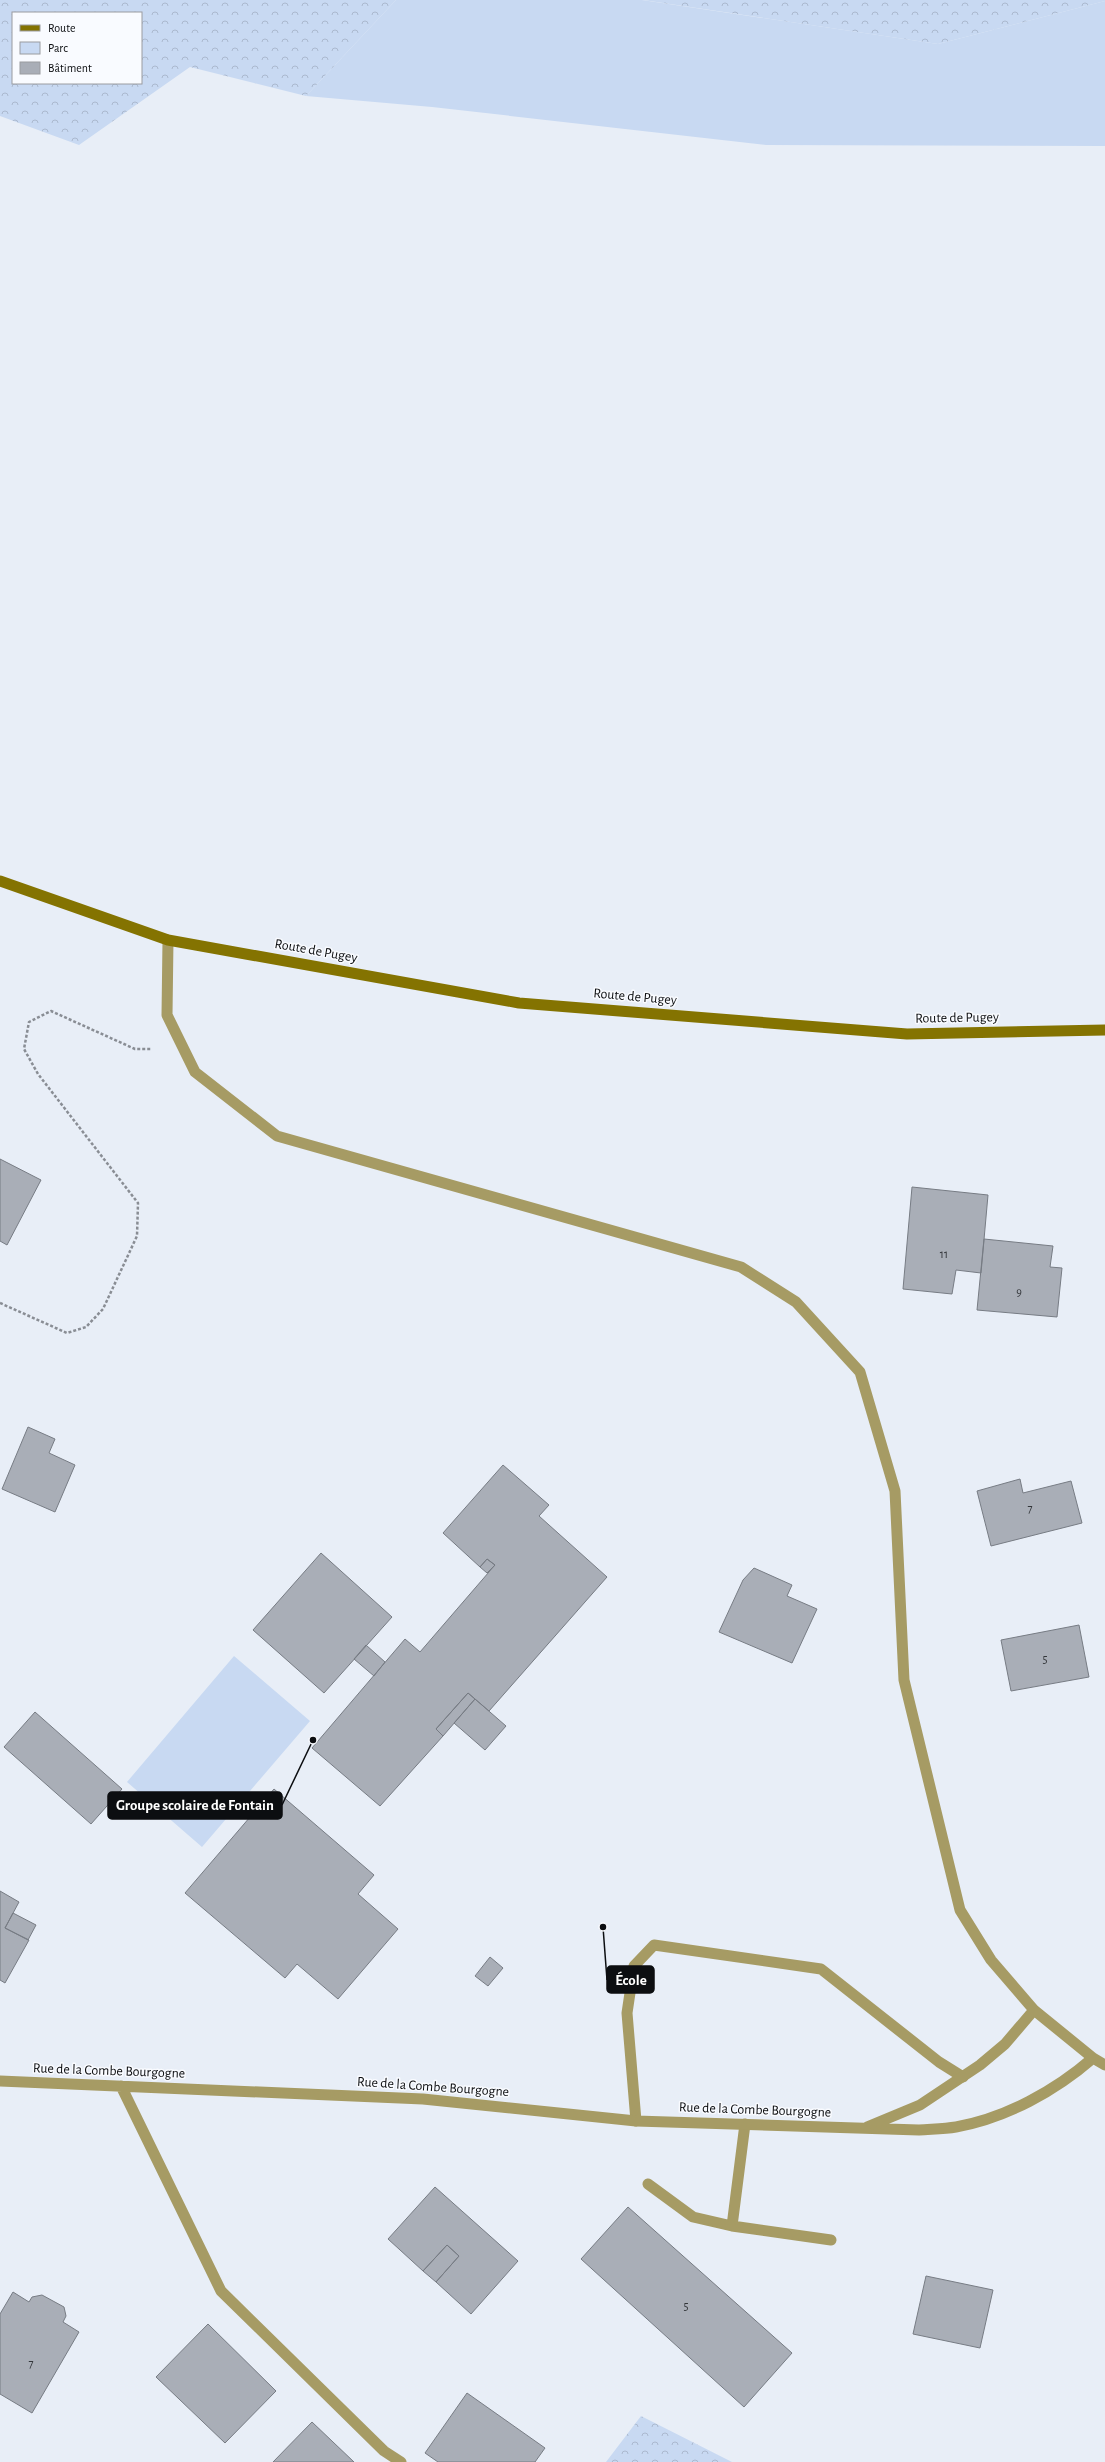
<svg xmlns="http://www.w3.org/2000/svg" width="1105" height="2462" font-family="'Alegreya Sans',sans-serif">
  <style>
    .green { fill: #c8d9f2 }
    .forest { fill: url(#forest-crowns); fill-rule: evenodd }
    .building { fill: #a9aeb7; stroke: #777c84 }
    .lines { fill: none; stroke-linecap: round; stroke-linejoin: round }
    .path { stroke: #898d94; stroke-width: 2.5; stroke-dasharray: 3 2; stroke-linecap: butt }
    .service { stroke: #a69b64; stroke-width: 11 }
    .minor { stroke: #a69b64; stroke-width: 11 }
    .secondary { stroke: #847301; stroke-width: 11 }
    .labels { text-anchor: middle; dominant-baseline: central; stroke-width: 3; stroke-linejoin: round; paint-order: stroke }
    .number-label { font-size: 12px; fill: #33363a }
    .street-label { font-size: 14px; fill: #0c0e11; stroke: #f9fbff }
    .leader { fill: none; stroke: #0c0e11; stroke-width: 1.5 }
    .callout-dot { fill: #0c0e11; stroke: #f9fbff; stroke-width: 1.5 }
    .callout { fill: #0c0e11; stroke: #0c0e11; stroke-width: 1.5 }
    .callout-label { font-size: 15px; text-anchor: middle; font-weight: bold; fill: #fff }
  </style>
  <defs>
    <pattern id="forest-crowns" width="20" height="18" patternUnits="userSpaceOnUse"><rect width="20" height="18" fill="#c8d9f2"/><path d="M2 6a3 3 0 1 1 6 0M12 15a3 3 0 1 1 6 0" fill="none" stroke="#abb9ce"/></pattern>
  </defs>
  <rect width="100%" height="100%" fill="#e8eef7"/>
  <!-- green -->
  <path class="green" d="M396 0H642L938 44 1105 1V146L766 145 432 107 306 96Z
    M234 1656 310 1721 202 1847 127 1782Z"/>
  <!-- forest -->
  <path class="forest" d="M0 0H396L306 96 190 67 79 145 0 116ZM13 13H141V83H13Z
    M643 0H1105V1L938 44Z
    M641 2416 732 2462H606Z"/>
  <!-- building -->
  <path class="building" d="M0 1159 41 1180 7 1245 0 1241Z
    M912 1187 988 1195 981 1273 956 1270 952 1294 903 1289Z
    M984 1239 1053 1246 1050 1267 1062 1268 1057 1317 977 1310Z
    M28 1427 55 1439 49 1453 75 1465 55 1512 2 1489Z
    M503 1465 549 1505 539 1516 607 1577 489 1711 468 1693 436 1729 443 1736 380 1806 312 1748 405 1639 420 1652 495 1565 487 1559 480 1567 443 1533Z
    M1020 1479 1023 1493 1071 1481 1082 1523 991 1546 977 1491Z
    M321 1553 392 1617 324 1693 253 1630Z
    M487 1559 495 1565 487 1573 480 1567Z
    M754 1568 792 1585 787 1596 817 1609 792 1663 719 1632 743 1580Z
    M1079 1625 1089 1677 1011 1691 1001 1640Z
    M366 1645 385 1662 374 1676 354 1659Z
    M468 1693 475 1699 443 1736 436 1729Z
    M475 1699 506 1726 485 1750 454 1723Z
    M35 1712 122 1789 91 1824 4 1747Z
    M274 1789 374 1875 358 1894 398 1929 338 1999 297 1964 285 1978 185 1893Z
    M0 1891 19 1902 5 1928 29 1940 5 1983 0 1980Z
    M13 1913 36 1925 28 1940 5 1928Z
    M490 1957 503 1968 488 1986 475 1976Z
    M435 2187 518 2261 471 2314 436 2282 459 2256 447 2245 423 2271 388 2239Z
    M628 2207 792 2353 744 2407 581 2259Z
    M447 2245 459 2256 436 2282 423 2271Z
    M926 2276 993 2290 980 2348 913 2334Z
    M13 2292 29 2302 32 2297 42 2295 64 2307 66 2316 63 2322 79 2332 32 2413 0 2394V2314Z
    M208 2324 276 2391 225 2443 156 2377Z
    M467 2393 545 2448 535 2462H438L425 2453Z
    M312 2422 354 2462H273Z"/>
  <g class="lines">
    <!-- path -->
    <path class="path" d="M0 1303 67 1333 86 1327 103 1309 137 1236 138 1203 38 1074 24 1049 29 1022 51 1011 135 1049H151"/>
    <!-- service -->
    <path class="service" d="M636 2121 627 2013 634 1966 654 1945 821 1969 939 2062 963 2077
      M745 2124 732 2226 831 2240
      M648 2184 693 2217 732 2226"/>
    <!-- minor -->
    <path class="minor" d="M168 940 167 1015 195 1072 277 1136 741 1267 796 1302 860 1372 895 1491 904 1680 960 1910 991 1960 1034 2010 1093 2058 1105 2065
      M0 2081 423 2099 636 2121 919 2130C931 2129 944 2129 956 2127 1006 2118 1055 2091 1093 2058
      M121 2086 221 2291 384 2451 401 2462
      M867 2127 920 2105 980 2065 1005 2044 1034 2010"/>
    <!-- secondary -->
    <path class="secondary" d="M0 881 168 940 519 1003 907 1034 1105 1030"/>
  </g>
  <g class="labels">
    <!-- number labels -->
    <g class="number-label">
      <text x="944" y="1254">11</text>
      <text x="1019" y="1292">9</text>
      <text x="1030" y="1508">7</text>
      <text x="1045" y="1659">5</text>
      <text x="686" y="2306">5</text>
      <text x="31" y="2363">7</text>
    </g>
    <!-- street labels -->
    <g class="street-label">
      <text transform="translate(316 951) rotate(10)">Route de Pugey</text>
      <text transform="translate(635 997) rotate(5)">Route de Pugey</text>
      <text transform="translate(957 1018) rotate(-1)">Route de Pugey</text>
      <text transform="translate(109 2071) rotate(2)">Rue de la Combe Bourgogne</text>
      <text transform="translate(433 2087) rotate(4)">Rue de la Combe Bourgogne</text>
      <text transform="translate(755 2110) rotate(2)">Rue de la Combe Bourgogne</text>
    </g>
  </g>
  <!-- callouts -->
  <path class="leader" d="M313 1740L282 1805M603 1927L607 1980"/>
  <g class="callout-dot">
    <circle cx="313" cy="1740" r="4"/>
    <circle cx="603" cy="1927" r="4"/>
  </g>
  <g class="callout">
    <rect x="108" y="1792" width="174" height="27" rx="4"/>
    <rect x="607" y="1966" width="47" height="27" rx="4"/>
  </g>
  <g class="callout-label">
    <text x="195" y="1810">Groupe scolaire de Fontain</text>
    <text x="631" y="1985">École</text>
  </g>
  <!-- legend -->
  <rect x="12" y="12" width="130" height="72" fill="#f9fbff" stroke="#9a9ca0"/>
  <rect x="20" y="25" width="20" height="6" fill="#847301" stroke="#9a9ca0"/>
  <text x="48" y="32" font-size="12" fill="#0c0e11">Route</text>
  <rect x="20" y="42" width="20" height="12" fill="#c8d9f2" stroke="#9a9ca0"/>
  <text x="48" y="52" font-size="12" fill="#0c0e11">Parc</text>
  <rect x="20" y="62" width="20" height="12" fill="#a9aeb7" stroke="#9a9ca0"/>
  <text x="48" y="72" font-size="12" fill="#0c0e11">Bâtiment</text>
</svg>
